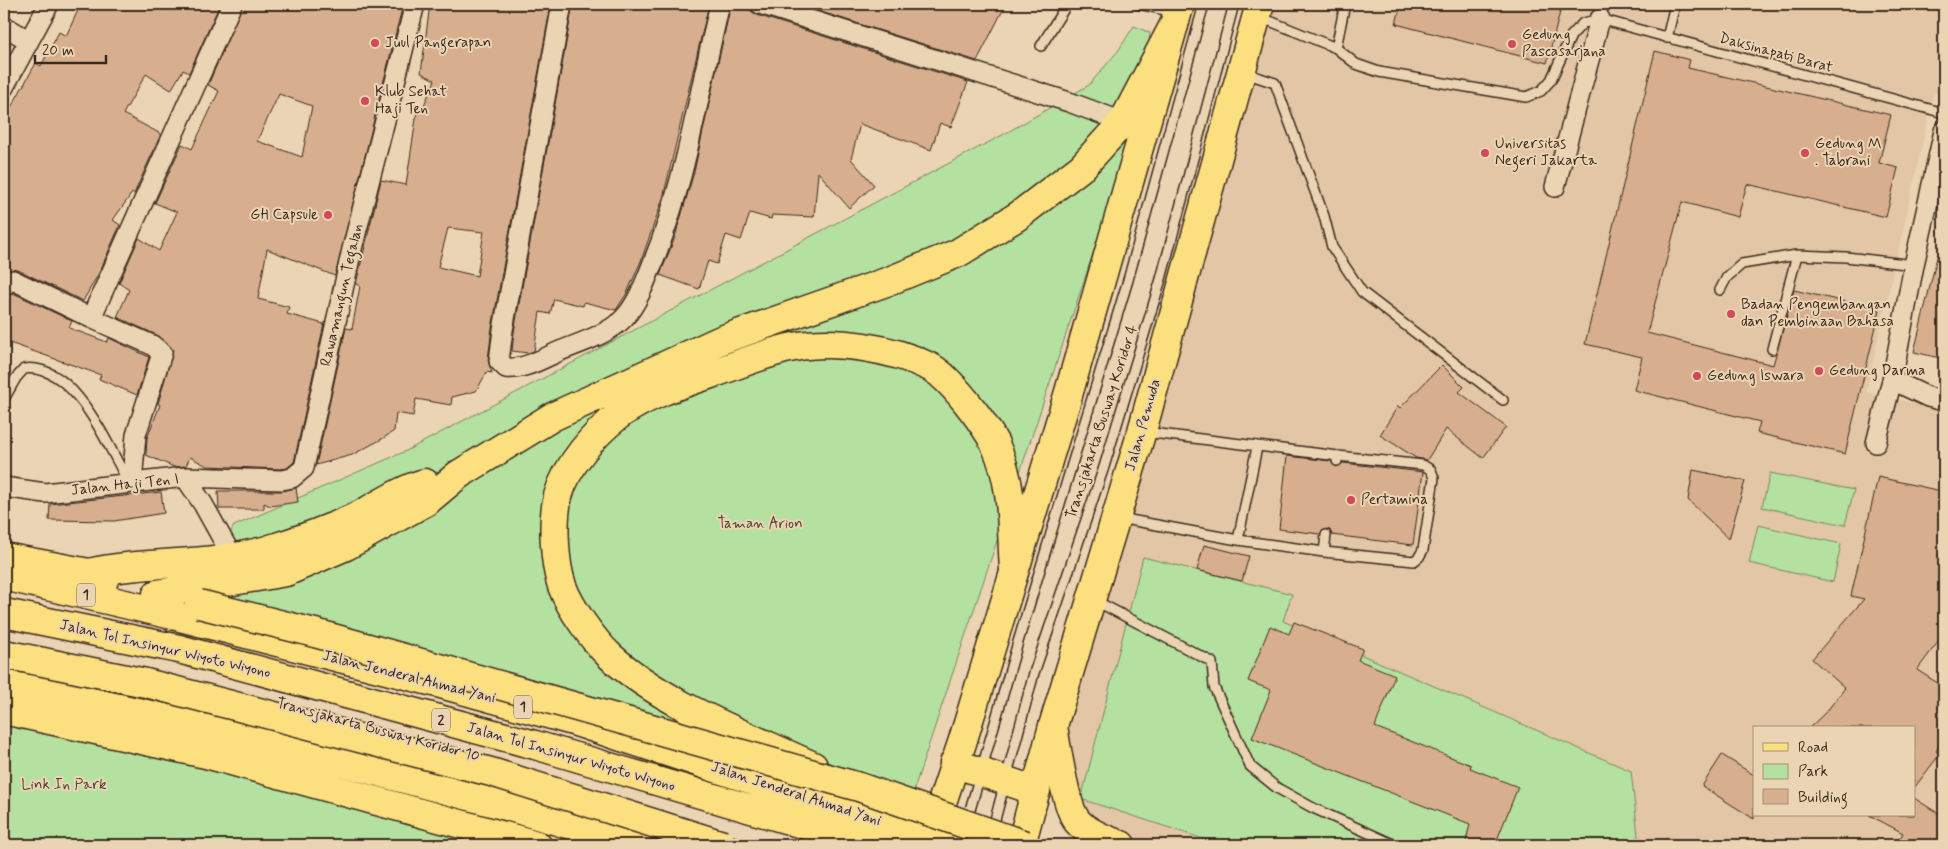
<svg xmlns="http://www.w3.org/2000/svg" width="1948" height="849" font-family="Mynerve,sans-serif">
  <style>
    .built { fill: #e2c6a5; fill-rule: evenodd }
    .green { fill: #b4e1a0; stroke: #78865f }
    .building { fill: #d8af8e; stroke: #3b2a1e; fill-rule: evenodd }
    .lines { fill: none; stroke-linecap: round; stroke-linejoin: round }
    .lane-casing { stroke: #3b2a1e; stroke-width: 12 }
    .street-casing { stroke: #3b2a1e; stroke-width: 22 }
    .primary-casing { stroke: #3b2a1e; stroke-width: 31 }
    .highway-casing { stroke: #3b2a1e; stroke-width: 31 }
    .lane { stroke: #ebd4b3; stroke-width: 9 }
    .street { stroke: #ebd4b3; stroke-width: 19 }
    .primary { stroke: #fce080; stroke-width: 28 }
    .highway { stroke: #fce080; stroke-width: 28 }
    .highway-bridge-casing { stroke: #3b2a1e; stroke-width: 31; stroke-linecap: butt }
    .highway-bridge { stroke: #fce080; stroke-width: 28 }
    .poi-dot { fill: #d1495b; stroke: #ebd4b3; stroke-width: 2 }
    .labels { text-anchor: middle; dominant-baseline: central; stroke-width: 4; stroke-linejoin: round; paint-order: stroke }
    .shield { fill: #ebd4b3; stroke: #705d4b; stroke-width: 1 }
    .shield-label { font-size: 14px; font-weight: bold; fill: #3b2a1e }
    .poi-label { font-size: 15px; fill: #3b2a1e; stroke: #ebd4b3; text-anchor: start }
    .street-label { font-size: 15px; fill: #3b2a1e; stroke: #ebd4b3 }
    .park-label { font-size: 15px; fill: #4d4532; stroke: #ebd4b3 }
  </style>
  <rect width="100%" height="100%" fill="#ebd4b3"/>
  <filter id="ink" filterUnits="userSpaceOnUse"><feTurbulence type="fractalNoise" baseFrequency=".02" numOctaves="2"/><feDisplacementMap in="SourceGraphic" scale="10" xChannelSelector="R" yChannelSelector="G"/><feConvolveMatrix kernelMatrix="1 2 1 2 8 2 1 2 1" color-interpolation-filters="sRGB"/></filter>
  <g filter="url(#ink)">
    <!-- built -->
    <path class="built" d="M1259 4H1944V95L1934 92 1866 392 1944 410V845H1124L1076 820 1053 726ZM1754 728H1914V815H1754Z"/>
    <!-- green -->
    <path class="green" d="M1134 26 1150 33 1139 116 907 810 193 596 234 526 406 451 1008 132 1089 85 1118 51Z
      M1770 473 1854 490 1845 525 1762 507Z
      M1758 525 1841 544 1833 582 1749 563Z
      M1143 557 1292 594 1283 621 1631 771 1639 845H1222L1081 799Z
      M4 710 491 845H4Z"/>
    <!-- building -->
    <path class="building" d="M81 4H220L189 73 183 70 171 90 146 74 123 114 161 134 134 194 132 193 113 220 120 225 100 271 83 301 18 270H4V120L36 63 41 66 59 32 66 36Z
      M243 4H403L335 276 267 249 258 299 289 307 287 314 324 324 294 462 287 468 281 469 207 466 190 457 186 466 174 467 146 455 147 438 160 405 158 404 173 350 157 335 117 317 129 290 119 283 139 238 159 251 177 212 155 203 182 144 192 149 219 91 208 85ZM279 94 312 106 302 157 257 141Z
      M430 4H551L492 328 488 360 492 373 487 372 476 391 452 397 451 405 416 399 413 416 396 413 394 431 382 439 352 455 316 465 346 328 352 329 360 286 356 284 381 180 406 185 417 112H421L435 80 421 73ZM448 228 484 232 477 276 438 267Z
      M573 4H709L663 198 641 261 627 293 616 310 584 302 583 306 554 299 550 314 540 312 534 351 528 353 512 351 514 332Z
      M731 4H749L751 11 757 15 968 82 951 127 940 123 931 150 860 124 851 159 874 185 849 208 818 172 814 217 772 215 771 219 750 213 741 240 726 235 717 264 708 261 699 289 660 275 675 237 694 172Z
      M796 4H1006L977 61Z
      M1401 4H1562L1547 63 1396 24Z
      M1655 51 1690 60 1688 68 1891 115 1879 163 1898 168 1886 217 1747 184 1738 217 1682 202 1647 333 1773 365 1794 290 1880 310 1845 454 1757 433 1760 422 1634 390 1642 357 1585 344Z
      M1937 257 1944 258V359L1914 352Z
      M13 293 72 321 69 328 107 342 109 338 149 357 137 395 99 379 101 375 4 341V297Z
      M1442 365 1464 387 1459 392 1506 427 1483 458 1446 429 1427 460 1416 458 1380 435 1398 406 1400 408Z
      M1287 456 1331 461 1336 467 1343 463 1423 472 1413 545 1332 535 1330 530 1326 529 1320 534 1279 529Z
      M1693 470 1745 481 1729 539 1688 500Z
      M1878 477 1941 491 1940 495H1944V634L1917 670 1944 687V738L1936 751 1940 754 1914 788V728H1809L1827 711 1845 688 1812 659 1864 599 1851 596Z
      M296 488 298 502 270 506 264 503V509H219L218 491H282Z
      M161 492 164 513 114 521 49 520 50 504Z
      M1204 545 1249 556 1242 581 1197 570Z
      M1294 622 1363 649 1358 660 1395 675 1375 727 1471 765 1470 768 1518 787 1495 845H1465L1470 824 1252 738 1271 690 1248 681 1270 626 1289 634Z
      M1722 755 1754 775V819L1702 786Z
      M1914 798 1944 817V845H1896L1903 833 1869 815H1914Z"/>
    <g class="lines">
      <!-- lane casing -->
      <g class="lane-casing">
        <path id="lane" d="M1138 4 1174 12
          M1260 17 1336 48 1356 64 1379 72 1526 97 1541 91 1551 80 1571 36 1583 23 1600 19 1944 113
          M1600 19 1604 4
          M1667 38 1675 4
          M1041 46 1067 4
          M1336 48 1345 4
          M1245 73 1275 83 1324 216 1332 247 1362 292 1503 400
          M1720 290 1727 277 1742 264 1797 255 1846 257 1914 265
          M1772 349 1797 255
          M4 399 16 378 24 369C75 362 108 447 129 483
          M1144 432 1338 456 1337 461
          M1119 518 1238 540 1324 552 1326 535
          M1238 540 1257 447
          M1324 552 1414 561 1419 557 1423 550 1434 478 1431 470 1423 465 1338 456
          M1094 600 1212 662 1214 687 1250 766 1277 788 1313 808 1395 845
          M992 831 1034 673 1104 467 1161 279 1234 4
          M725 839 744 845
          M960 845 1018 642 1128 280 1204 4"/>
      </g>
      <!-- street casing -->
      <g class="street-casing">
        <path id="street" d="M562 4 503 330 499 361 506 368C524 370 544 358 560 351 580 343 609 334 624 318 637 304 645 283 652 265 686 182 699 91 720 4
          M760 4 1069 102 1123 122
          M4 26 28 40
          M4 87 49 4
          M1555 187 1600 19
          M4 286 7 281 13 280 91 318
          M1892 380 1928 397 1944 401
          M1876 443 1892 380 1914 265 1944 131
          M185 477 203 504 233 558
          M132 483 136 435 162 353 152 345 91 318 232 4
          M4 487 45 493 185 477 282 480 292 478 304 468 352 249 415 4"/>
      </g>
      <!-- primary casing -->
      <g class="primary-casing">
        <path id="primary" d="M954 763 1036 791
          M930 838 962 743 1069 392 1180 4
          M1021 845 1053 726 1142 431 1260 4"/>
      </g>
      <!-- highway casing -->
      <g class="highway-casing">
        <path id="highway" d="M4 557 89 573 104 580
          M89 573C147 560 209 567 267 550 297 541 327 530 356 517 378 506 401 489 425 483
          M4 576 168 614 441 684 573 721 950 845
          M157 594 286 572 346 546 427 501 458 475 552 417 721 340 889 281 958 253 1018 216 1082 167 1123 122 1174 25
          M4 613 179 649 535 745 873 845
          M4 683 224 731 510 807 638 845
          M4 710 206 754 537 845
          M1053 726C1056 745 1066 808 1077 821 1087 833 1107 840 1121 845
          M813 766C747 735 664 705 610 656 593 640 570 608 562 586 554 562 552 520 558 496 567 465 594 434 619 415 648 394 684 383 717 372 742 363 768 352 794 347 835 339 892 348 930 367 950 377 985 424 995 444 1014 485 1011 527 1014 570"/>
      </g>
      <!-- lane -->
      <use href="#lane" class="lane"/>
      <!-- street -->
      <use href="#street" class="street"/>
      <!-- primary -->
      <use href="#primary" class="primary"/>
      <!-- highway -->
      <use href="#highway" class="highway"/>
      <!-- highway-bridge casing -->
      <g class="highway-bridge-casing">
        <path id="highway-bridge" d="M199 604 315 633 859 787 1025 845
          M4 654 146 683 491 772 723 845"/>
      </g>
      <!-- highway-bridge -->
      <use href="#highway-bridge" class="highway-bridge"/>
    </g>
  </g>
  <!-- markers -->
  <g class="poi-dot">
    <circle cx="375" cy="43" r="5"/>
    <circle cx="1512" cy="44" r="5"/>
    <circle cx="365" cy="101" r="5"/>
    <circle cx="1485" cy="153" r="5"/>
    <circle cx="1805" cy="153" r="5"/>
    <circle cx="328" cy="215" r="5"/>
    <circle cx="1731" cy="314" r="5"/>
    <circle cx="1819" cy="371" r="5"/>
    <circle cx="1697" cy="376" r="5"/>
    <circle cx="1351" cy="500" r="5"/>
  </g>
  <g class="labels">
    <!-- shield labels -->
    <g class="shield">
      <rect x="77" y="583.5" width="18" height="23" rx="4"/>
      <rect x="514" y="695.5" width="18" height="23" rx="4"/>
      <rect x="432" y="708.5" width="18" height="23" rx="4"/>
    </g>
    <g class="shield-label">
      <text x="86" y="595">1</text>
      <text x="523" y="707">1</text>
      <text x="441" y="720">2</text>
    </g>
    <!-- poi labels -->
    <g class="poi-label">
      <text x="1522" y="35">Gedung<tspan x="1522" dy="17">Pascasarjana</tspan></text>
      <text x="385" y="43">Juul Pangerapan</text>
      <text x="375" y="92">Klub Sehat<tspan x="375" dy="17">Haji Ten</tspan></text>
      <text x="1495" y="144">Universitas<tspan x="1495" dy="17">Negeri Jakarta</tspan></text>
      <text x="1815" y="144">Gedung M<tspan x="1815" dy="17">. Tabrani</tspan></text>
      <text x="318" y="215" text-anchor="end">GH Capsule</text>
      <text x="1741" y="305">Badan Pengembangan<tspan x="1741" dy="17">dan Pembinaan Bahasa</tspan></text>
      <text x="1829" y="371">Gedung Darma</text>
      <text x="1707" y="376">Gedung Iswara</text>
      <text x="1361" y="500">Pertamina</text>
    </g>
    <!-- street labels -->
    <g class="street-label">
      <text transform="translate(1776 53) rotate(15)">Daksinapati Barat</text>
      <text transform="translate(342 295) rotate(-77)">Rawamangun Tegalan</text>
      <text transform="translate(1102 422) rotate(-72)">Transjakarta Busway Koridor 4</text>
      <text transform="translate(1143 425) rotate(-74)">Jalan Pemuda</text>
      <text transform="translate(125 485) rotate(-6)">Jalan Haji Ten I</text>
      <text transform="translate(165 649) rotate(13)">Jalan Tol Insinyur Wiyoto Wiyono</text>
      <text transform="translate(409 677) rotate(14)">Jalan Jenderal Ahmad Yani</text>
      <text transform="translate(378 730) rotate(15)">Transjakarta Busway Koridor 10</text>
      <text transform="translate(571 757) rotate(16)">Jalan Tol Insinyur Wiyoto Wiyono</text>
      <text transform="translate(796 794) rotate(18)">Jalan Jenderal Ahmad Yani</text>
    </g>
    <!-- park labels -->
    <g class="park-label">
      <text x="760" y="524">Taman Arion</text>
      <text x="64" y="785">Link In Park</text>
    </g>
  </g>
  <!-- margin -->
  <rect width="1948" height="849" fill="none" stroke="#ebd4b3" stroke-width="20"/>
  <rect x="10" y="10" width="1928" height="829" fill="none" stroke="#3b2a1e" stroke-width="2" filter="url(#ink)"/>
  <!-- legend -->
  <rect x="1753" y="726" width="162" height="90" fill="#ebd4b3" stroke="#a59077"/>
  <rect x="1763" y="743" width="25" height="8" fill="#fce080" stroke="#a59077"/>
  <text x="1798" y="752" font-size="15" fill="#3b2a1e">Road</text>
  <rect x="1763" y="764" width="25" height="15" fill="#b4e1a0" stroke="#a59077"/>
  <text x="1798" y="776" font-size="15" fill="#3b2a1e">Park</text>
  <rect x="1763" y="789" width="25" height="15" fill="#d8af8e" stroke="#a59077"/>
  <text x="1798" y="802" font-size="15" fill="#3b2a1e">Building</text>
  <!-- scale -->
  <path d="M35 55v8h71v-8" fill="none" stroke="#3b2a1e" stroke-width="2.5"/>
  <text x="42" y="55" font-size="15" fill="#3b2a1e" stroke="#ebd4b3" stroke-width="4" paint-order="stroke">20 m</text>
</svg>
